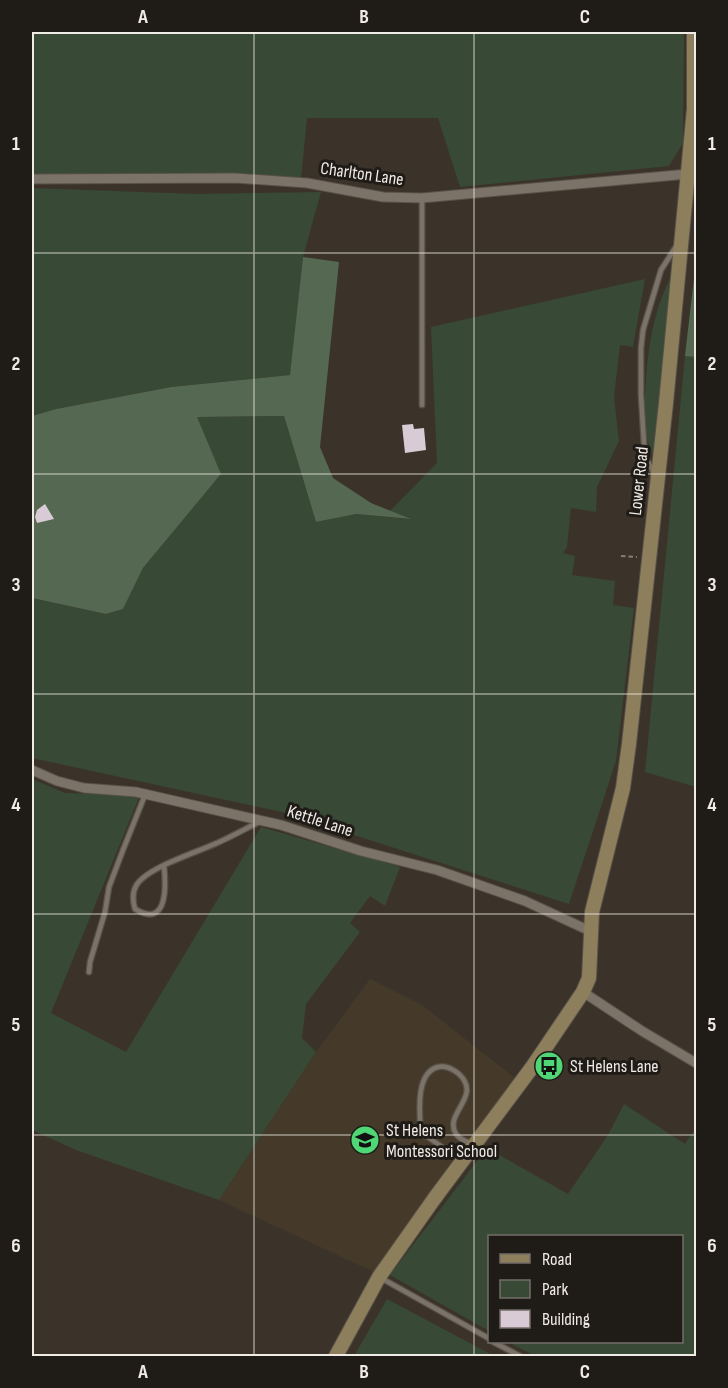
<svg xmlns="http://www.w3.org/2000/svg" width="728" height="1388" font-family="'Sofia Sans Condensed',sans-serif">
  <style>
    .education { fill: #453a2a }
    .green { fill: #384935 }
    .forest { fill: #556851 }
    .building { fill: #d8cbd5 }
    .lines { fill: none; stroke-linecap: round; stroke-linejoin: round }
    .service-casing { stroke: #585149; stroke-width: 7 }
    .minor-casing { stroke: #585149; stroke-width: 11 }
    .secondary-casing { stroke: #585149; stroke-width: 16 }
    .path { stroke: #867f77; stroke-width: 2; stroke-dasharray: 4.5 3; stroke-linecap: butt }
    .service { stroke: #7c7368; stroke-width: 4.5 }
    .minor { stroke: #7c7368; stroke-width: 9 }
    .secondary { stroke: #8d7e5c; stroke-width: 14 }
    .grid { fill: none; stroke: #f0ebe5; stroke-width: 1.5; stroke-opacity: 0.55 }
    .labels { text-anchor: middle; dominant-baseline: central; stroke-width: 6; stroke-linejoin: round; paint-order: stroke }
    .street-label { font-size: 18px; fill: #f0ebe5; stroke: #1f1b17 }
    .poi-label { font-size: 18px; fill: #f0ebe5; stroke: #1f1b17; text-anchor: start }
    .neatline { fill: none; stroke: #f0ebe5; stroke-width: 2 }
    .grid-label { font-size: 20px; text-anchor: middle; font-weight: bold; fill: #f0ebe5 }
  </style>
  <rect width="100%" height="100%" fill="#3b3329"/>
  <!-- education -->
  <path class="education" d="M370 979 422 1005 516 1079 374 1272 219 1200 316 1052Z"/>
  <!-- green -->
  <path class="green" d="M32 32H684L683 143 669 166 460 187 438 118H307L301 179 32 174Z
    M32 188 196 194 321 192 303 257 291 375 171 387 56 409 32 416Z
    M696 261V787L645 772 685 356Z
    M674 272 653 456C651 450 648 444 647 438 643 418 645 398 646 378 649 341 655 304 674 272Z
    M645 279 633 347 620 345 614 397 619 441 597 487 596 512 571 508 567 547 563 553 575 556 572 575 615 581 613 605 634 608 616 761 569 904 282 812 32 758V598L106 614 123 609 143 568 221 474 196 417 284 416 316 522 356 514 408 519 390 511 437 463 431 327Z
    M32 779 65 793 140 795 51 1013 126 1052 261 827 400 867 385 906 370 896 350 923 360 932 306 1004 302 1038 316 1052 219 1200 76 1150 32 1130Z
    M624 1104 685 1144 696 1127V1356H535L508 1342H682V1236H490L489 1331 390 1275 487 1148 568 1194 608 1135Z
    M387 1299 494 1356H354Z"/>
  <!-- forest -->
  <path class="forest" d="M303 257 339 262 320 447 333 478 371 503 411 519 356 514 316 522 284 416 197 417 221 474 143 568 123 609 106 614 32 598V416L56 409 171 387 290 375Z
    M696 261V357L685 356Z"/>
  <!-- building -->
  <path class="building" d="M413 424 414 429 424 428 426 450 405 453 402 425Z
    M45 504 54 519 37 523 35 517 37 510Z"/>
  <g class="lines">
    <!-- service casing -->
    <g class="service-casing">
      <path id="service" d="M422 405V198
        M655 475 646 458 644 444 641 395V348L643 330 661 270 677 245
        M164 866C166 886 168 929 135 909 133 902 132 893 136 886 145 868 198 852 217 843 231 837 245 829 259 822
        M89 972 90 962 105 912 109 887 123 850 145 795
        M460 1160 428 1137 421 1135C420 1117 414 1073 438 1067 445 1065 453 1069 459 1074 483 1097 443 1113 456 1134 459 1139 467 1142 472 1144
        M381 1278 490 1339
        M493 1342 520 1356"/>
    </g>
    <!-- minor casing -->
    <g class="minor-casing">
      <path id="minor" d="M32 179 235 178 307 183 383 197 422 198 688 174
        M32 770 57 781 84 788 136 792 281 825 361 851 437 870 525 901 590 931
        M583 992 642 1031 696 1063"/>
    </g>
    <!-- secondary casing -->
    <g class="secondary-casing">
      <path id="secondary" d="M336 1356 379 1277 434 1199 533 1066 583 992 589 978 592 912 623 788 629 744 666 403 694 109V32"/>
    </g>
    <!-- path -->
    <path class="path" d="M621 556 637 557"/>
    <!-- service -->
    <use href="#service" class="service"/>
    <!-- minor -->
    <use href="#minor" class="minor"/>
    <!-- secondary -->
    <use href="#secondary" class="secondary"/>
  </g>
  <!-- grid -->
  <path class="grid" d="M254 32V1356M474 32V1356M32 253H696M32 474H696M32 694H696M32 914H696M32 1135H696"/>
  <!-- icons -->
  <defs>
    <g id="bus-disc" transform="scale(1.5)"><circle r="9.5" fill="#4fd675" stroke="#1f1b17"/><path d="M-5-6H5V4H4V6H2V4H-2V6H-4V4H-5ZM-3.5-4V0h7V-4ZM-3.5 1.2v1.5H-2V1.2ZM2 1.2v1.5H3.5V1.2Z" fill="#111"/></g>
    <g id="school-disc" transform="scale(1.5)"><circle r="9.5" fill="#4fd675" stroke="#1f1b17"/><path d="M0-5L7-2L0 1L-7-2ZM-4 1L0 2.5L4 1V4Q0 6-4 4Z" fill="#111"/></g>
  </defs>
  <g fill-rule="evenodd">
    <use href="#bus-disc" x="549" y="1066"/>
    <use href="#school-disc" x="365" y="1140"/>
  </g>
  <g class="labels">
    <!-- street labels -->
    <g class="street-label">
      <text transform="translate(362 174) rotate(8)">Charlton Lane</text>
      <text transform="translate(639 481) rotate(-84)">Lower Road</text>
      <text transform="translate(320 821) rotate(18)">Kettle Lane</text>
    </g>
    <!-- poi labels -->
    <g class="poi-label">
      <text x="570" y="1066">St Helens Lane</text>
      <text x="386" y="1130">St Helens<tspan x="386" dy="21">Montessori School</tspan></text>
    </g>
  </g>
  <!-- border -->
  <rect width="728" height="1388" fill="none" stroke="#1f1b17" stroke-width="66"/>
  <!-- legend -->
  <rect x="488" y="1235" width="195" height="108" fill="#1f1b17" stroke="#736e69" stroke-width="1.5"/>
  <rect x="500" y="1254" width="30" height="9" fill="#8d7e5c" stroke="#736e69" stroke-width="1.5"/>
  <text x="542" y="1265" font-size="18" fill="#f0ebe5">Road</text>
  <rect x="500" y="1280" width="30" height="18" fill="#384935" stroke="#736e69" stroke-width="1.5"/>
  <text x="542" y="1295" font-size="18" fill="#f0ebe5">Park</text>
  <rect x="500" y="1310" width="30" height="18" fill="#d8cbd5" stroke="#736e69" stroke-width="1.5"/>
  <text x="542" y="1325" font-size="18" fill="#f0ebe5">Building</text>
  <rect x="33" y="33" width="662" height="1322" class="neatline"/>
  <g class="grid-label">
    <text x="143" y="23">A</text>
    <text x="364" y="23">B</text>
    <text x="585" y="23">C</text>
    <text x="16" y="150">1</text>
    <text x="712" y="150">1</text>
    <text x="16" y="370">2</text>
    <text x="712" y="370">2</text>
    <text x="16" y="591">3</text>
    <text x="712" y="591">3</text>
    <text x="16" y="811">4</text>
    <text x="712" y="811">4</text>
    <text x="16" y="1031">5</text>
    <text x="712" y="1031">5</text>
    <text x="16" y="1252">6</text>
    <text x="712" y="1252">6</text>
    <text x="143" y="1378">A</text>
    <text x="364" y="1378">B</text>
    <text x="585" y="1378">C</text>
  </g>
</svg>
